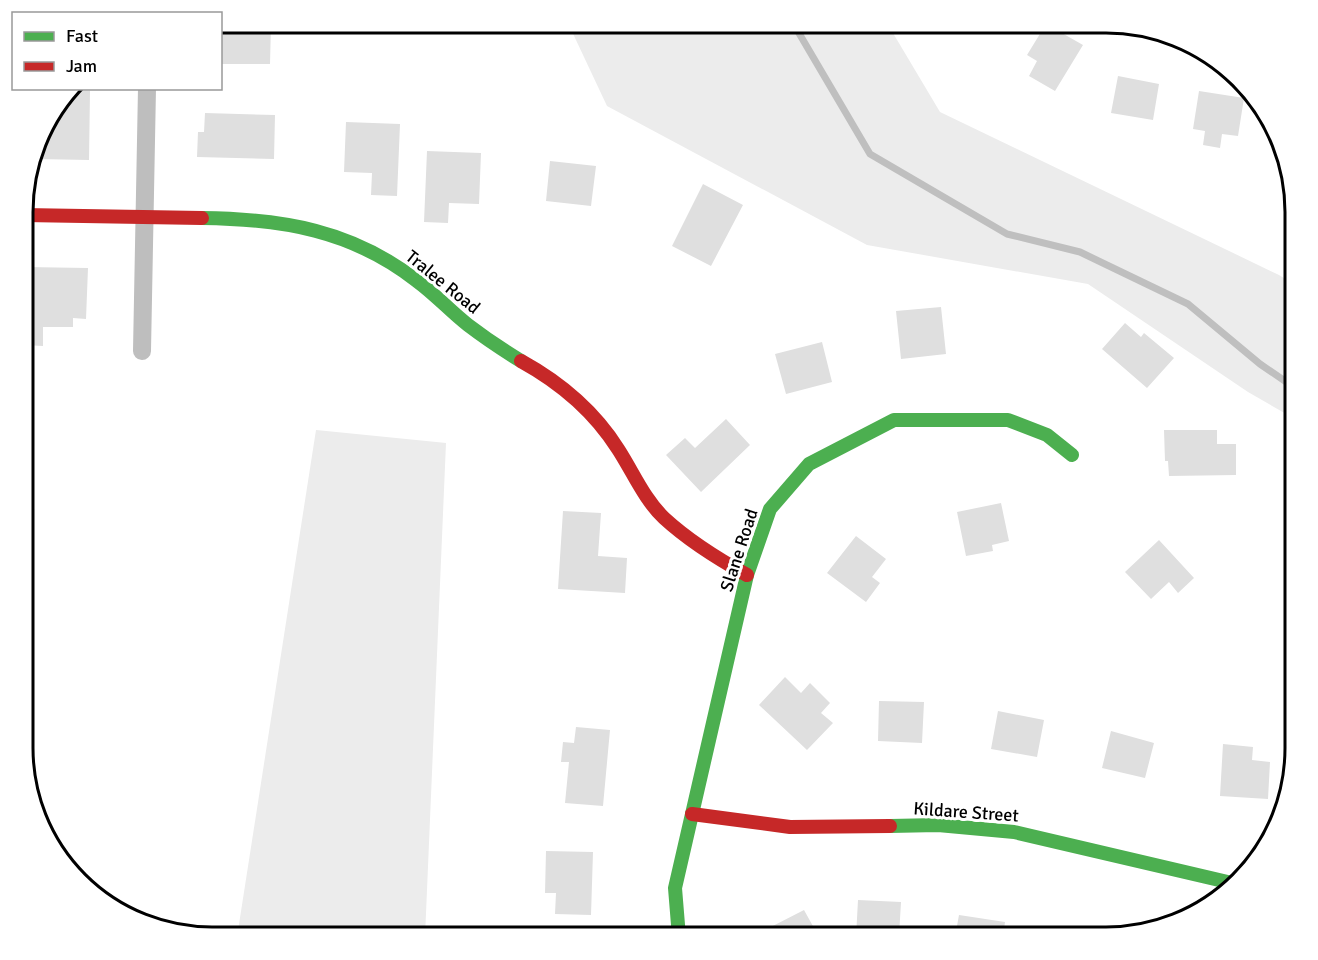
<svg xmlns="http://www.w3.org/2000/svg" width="1318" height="960" font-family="Signika,sans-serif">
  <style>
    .green { fill: #ececec }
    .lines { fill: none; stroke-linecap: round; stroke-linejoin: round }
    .stream { stroke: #bfbfbf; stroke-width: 7 }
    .building { fill: #dfdfdf }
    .street { stroke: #bebebe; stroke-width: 18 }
    .fast { stroke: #4caf50; stroke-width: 14 }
    .jam { stroke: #c62828; stroke-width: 14 }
    .labels { text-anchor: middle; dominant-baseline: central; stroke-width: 6; stroke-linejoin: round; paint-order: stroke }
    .street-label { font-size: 18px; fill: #000; stroke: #fff }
    .rim { fill: none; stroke: #000; stroke-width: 3 }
  </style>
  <rect width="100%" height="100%" fill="#fff"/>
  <!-- green -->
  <path class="green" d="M568 23H887L940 112 1279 275 1295 285V419L1248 392 1088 284 867 245 607 106Z
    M316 430 446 443 425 937H237Z"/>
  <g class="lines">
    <!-- stream -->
    <path class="stream" d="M793 23 870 154 1007 234 1080 252 1188 304 1260 364 1295 388"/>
  </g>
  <!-- building -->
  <path class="building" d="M220 23H271L270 64H220Z
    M1046 24 1083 45 1055 91 1029 76 1037 61 1027 55Z
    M1118 76 1159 84 1153 120 1111 113Z
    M69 91H90L89 160 36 159V151L48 117Z
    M1199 91 1244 98 1238 136 1222 134 1220 148 1203 145 1205 131 1193 129Z
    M205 113 275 115 274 159 197 157 198 132H204Z
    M346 122 400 124 397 196 371 195 372 173 344 172Z
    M427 151 481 153 479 204 449 203 448 223 424 222Z
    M550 161 596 166 591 206 546 201Z
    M703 184 743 205 711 266 672 246Z
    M25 267 88 268 86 319 73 318V327H43V346L24 345Z
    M941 307 946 354 901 359 896 311Z
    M1125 323 1141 337 1144 333 1174 358 1147 388 1102 349Z
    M822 342 832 382 786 394 775 354Z
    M726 419 750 445 701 492 666 455 685 438 695 448Z
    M1164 430H1217V444H1236V475L1169 476 1168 461H1165Z
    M1001 503 1009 541 992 545 993 551 966 556 957 512Z
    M563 511 601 513 598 556 627 558 625 593 558 589Z
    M856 536 886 559 872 577 880 583 866 602 827 573Z
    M1159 540 1194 578 1178 593 1169 582 1151 599 1125 572Z
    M785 677 801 693 810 683 830 703 821 713 833 723 807 750 759 705Z
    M879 701 924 702 922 743 878 741Z
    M998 711 1044 720 1037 757 991 749Z
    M576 727 610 730 603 806 565 803 569 762H561L563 742 574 743Z
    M1111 731 1154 743 1145 778 1102 768Z
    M1223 744 1253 747 1252 760 1270 762 1268 799 1220 796Z
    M546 851 593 852 591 915 555 914 556 893H545Z
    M858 900 901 902 899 936 872 935V937H856Z
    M804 910 819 937H766L763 931Z
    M959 915 1005 922 1003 937H955Z"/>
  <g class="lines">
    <!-- street -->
    <path class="street" d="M142 351 147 88"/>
    <!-- fast -->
    <path class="fast" d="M202 218C282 219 352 230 417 281 435 294 450 311 468 325 485 338 503 350 521 361
      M890 826 938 825 1014 832 1232 883
      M679 937 675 888 747 575 770 509 809 464 894 420H1008L1047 435 1072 455"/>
    <!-- jam -->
    <path class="jam" d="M24 215 202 218
      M521 361C561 383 594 411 618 449 633 472 644 499 664 518 689 541 718 559 747 575
      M692 814 790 827 890 826"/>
  </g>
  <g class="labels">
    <!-- street labels -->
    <g class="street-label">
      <text transform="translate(443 282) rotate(39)">Tralee Road</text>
      <text transform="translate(739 550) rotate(-72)">Slane Road</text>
      <text transform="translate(966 812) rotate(4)">Kildare Street</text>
    </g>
  </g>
  <!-- crop -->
  <path d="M0 0H1318V960H0ZM212 33H1106A179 179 0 0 1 1285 212V748A179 179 0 0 1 1106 927H212A179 179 0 0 1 33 748V212A179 179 0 0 1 212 33Z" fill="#fff" fill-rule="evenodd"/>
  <path class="rim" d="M212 33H1106A179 179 0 0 1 1285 212V748A179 179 0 0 1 1106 927H212A179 179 0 0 1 33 748V212A179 179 0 0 1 212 33Z"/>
  <!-- legend -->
  <rect x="12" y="12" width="210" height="78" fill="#ffffff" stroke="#999999" stroke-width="1.5"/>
  <rect x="24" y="32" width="30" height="9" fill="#4caf50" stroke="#999999" stroke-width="1.5"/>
  <text x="66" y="42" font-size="18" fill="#000000">Fast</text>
  <rect x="24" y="62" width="30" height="9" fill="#c62828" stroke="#999999" stroke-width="1.5"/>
  <text x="66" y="72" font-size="18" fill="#000000">Jam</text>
</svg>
